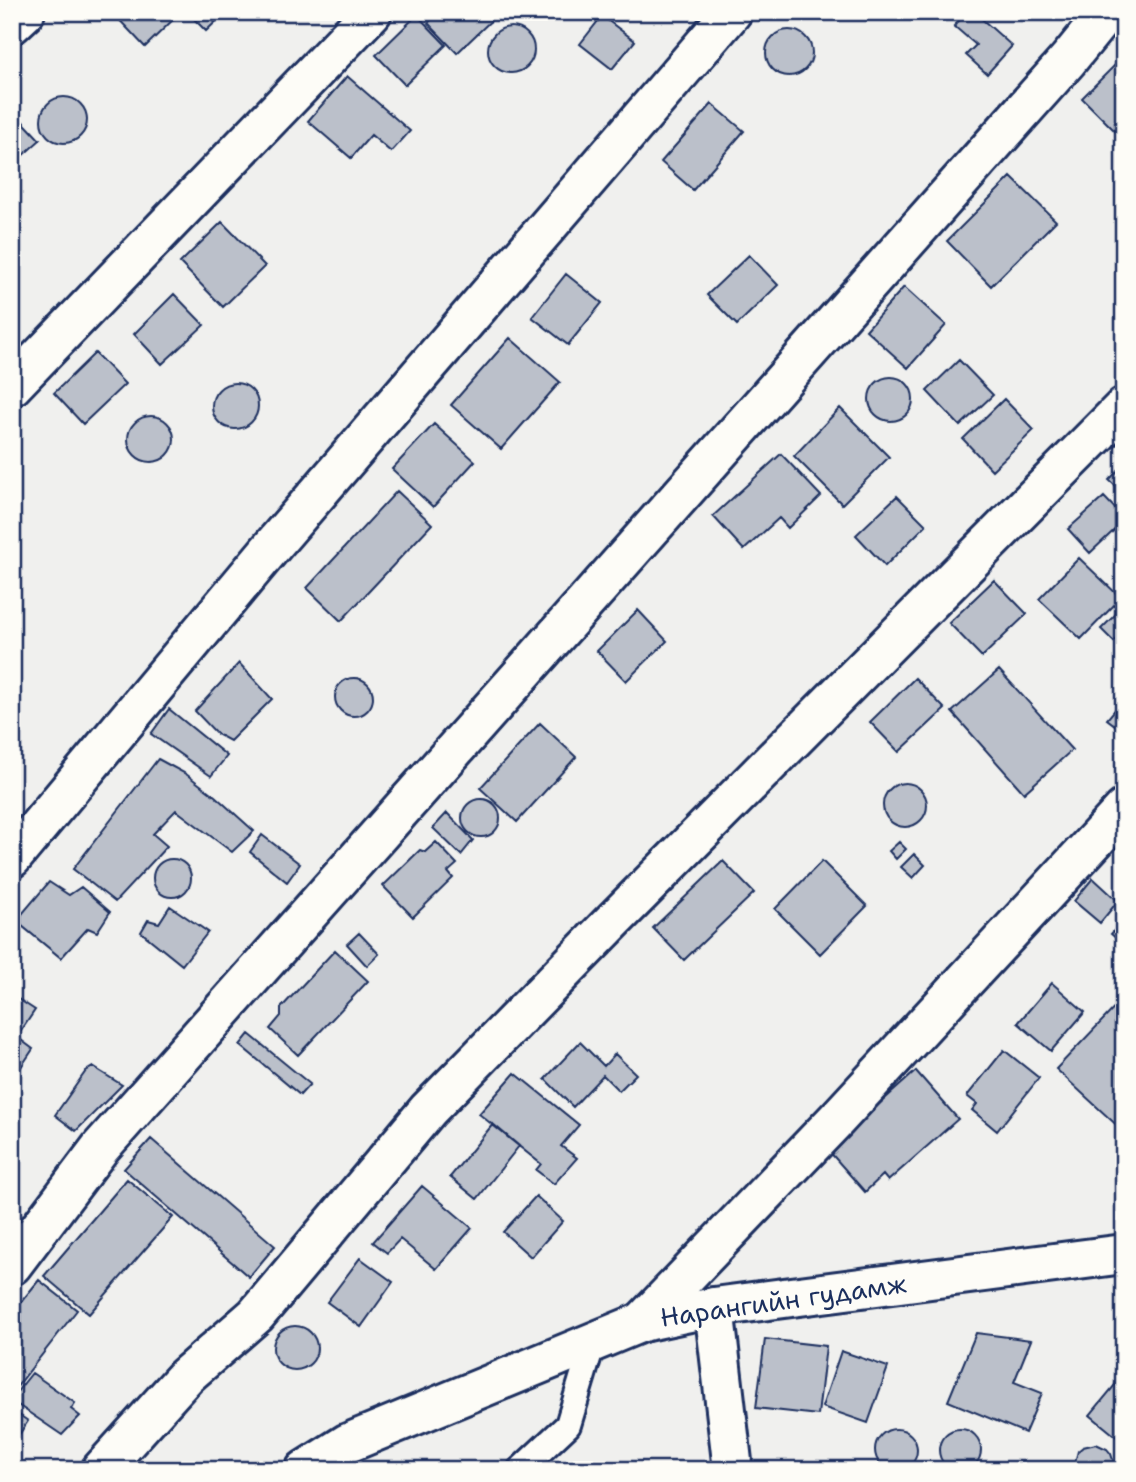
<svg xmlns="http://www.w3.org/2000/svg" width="1136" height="1482" font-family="'Shantell Sans',sans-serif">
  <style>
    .building { fill: #bbc0ca; stroke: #1b2f5e; stroke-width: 2 }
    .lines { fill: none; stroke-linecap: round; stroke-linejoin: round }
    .service-casing { stroke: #1b2f5e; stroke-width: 30 }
    .minor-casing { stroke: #1b2f5e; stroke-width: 44 }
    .tertiary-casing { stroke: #1b2f5e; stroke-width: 44 }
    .secondary-casing { stroke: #1b2f5e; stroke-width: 44 }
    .service { stroke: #fdfcf7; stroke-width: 24 }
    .minor { stroke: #fdfcf7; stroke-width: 38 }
    .tertiary { stroke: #fdfcf7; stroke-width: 38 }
    .secondary { stroke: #fdfcf7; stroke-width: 38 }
    .labels { text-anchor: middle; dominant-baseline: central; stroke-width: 7; stroke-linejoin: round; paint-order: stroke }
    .street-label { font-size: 26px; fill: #1b2f5e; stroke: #fdfcf7 }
  </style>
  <rect width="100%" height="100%" fill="#f0f0ee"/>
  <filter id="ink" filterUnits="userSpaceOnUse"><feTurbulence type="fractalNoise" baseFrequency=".0143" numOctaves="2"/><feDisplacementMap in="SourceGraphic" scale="14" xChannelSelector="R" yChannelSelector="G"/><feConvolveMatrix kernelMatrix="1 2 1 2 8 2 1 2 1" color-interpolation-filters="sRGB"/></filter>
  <g filter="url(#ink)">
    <!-- building -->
    <path class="building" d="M112 12H181L145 47Z
      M187 12H226L206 31Z
      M438 12H498L499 13 457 53 428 23Z
      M967 12H974L1012 46 987 74 966 55 976 45 954 26Z
      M417 15 446 45 405 85 376 55Z
      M602 16 635 41 612 69 580 44Z
      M488 50a23 23 0 1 1 46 0a23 23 0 1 1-46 0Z
      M766 53a23 23 0 1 1 46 0a23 23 0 1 1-46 0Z
      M1120 60 1124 63V140L1082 98Z
      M347 76 410 131 391 152 371 135 351 158 308 121Z
      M41 120a23 23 0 1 1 46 0a23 23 0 1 1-46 0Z
      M712 104 744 131 693 190 661 162Z
      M12 110 40 140 12 165Z
      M1011 177 1056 221 991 286 947 241Z
      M222 222 265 266 223 307 180 263Z
      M749 255 778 285 737 325 707 295Z
      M566 274 602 303 568 345 532 317Z
      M904 287 946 325 908 368 866 330Z
      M174 294 204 325 162 364 134 334Z
      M510 338 560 382 501 449 451 405Z
      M95 353 125 384 83 424 54 393Z
      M959 360 993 395 960 426 927 391Z
      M869 399a22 22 0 1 1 44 0a22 22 0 1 1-44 0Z
      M212 406a23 23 0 1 1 46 0a23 23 0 1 1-46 0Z
      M1004 399 1034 430 992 470 963 439Z
      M840 408 889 457 842 504 794 456Z
      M128 439a23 23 0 1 1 46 0a23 23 0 1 1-46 0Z
      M434 424 475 461 433 507 392 469Z
      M781 454 821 496 788 528 779 518 744 550 713 516Z
      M1124 464V494L1109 480Z
      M397 491 432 524 341 621 307 588Z
      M897 496 926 525 885 566 856 535Z
      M1104 497 1124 518V521L1090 553 1068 529Z
      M1079 558 1121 598 1081 639 1039 599Z
      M994 580 1027 614 982 657 949 623Z
      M1124 606V632L1114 642 1101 629Z
      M638 610 667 641 626 681 597 651Z
      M239 663 272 699 230 741 217 734 195 711Z
      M999 670 1072 750 1024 793 952 712Z
      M915 678 945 709 899 752 870 722Z
      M335 697a19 19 0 1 1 38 0a19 19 0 1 1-38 0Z
      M1124 699V732L1107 719Z
      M169 709 227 756 211 776 151 734Z
      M540 723 576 757 517 822 480 788Z
      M158 759 186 774 215 796 254 831 232 852 176 810 153 834 167 846 115 902 73 869Z
      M883 805a22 22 0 1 1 44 0a22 22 0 1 1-44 0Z
      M462 818a19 19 0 1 1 38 0a19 19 0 1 1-38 0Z
      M447 813 473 840 461 855 433 828Z
      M262 835 300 864 287 882 250 852Z
      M436 842 457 864 448 872 453 878 413 917 383 886 420 850 425 852Z
      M899 842 906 849 896 859 889 851Z
      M914 854 925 865 913 878 901 867Z
      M153 878a19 19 0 1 1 38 0a19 19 0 1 1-38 0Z
      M723 861 754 893 684 960 653 928Z
      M822 861 867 906 820 954 775 909Z
      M1093 878 1118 901 1100 923 1074 901Z
      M49 882 69 895 81 887 110 912 97 932 88 928 61 958 16 921Z
      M170 906 208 932 182 965 141 932 148 920 159 923Z
      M1124 920V945L1111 934Z
      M359 933 379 954 367 966 347 944Z
      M335 950 368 981 298 1055 270 1029 281 1016V1008Z
      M1052 983 1085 1012 1051 1051 1018 1023Z
      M12 995 35 1010 17 1037 33 1049 17 1073 12 1070Z
      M1124 998V1132L1056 1069Z
      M249 1034 310 1084 300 1095 240 1045Z
      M580 1042 604 1066 615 1054 636 1074 619 1091 603 1075 573 1107 545 1079Z
      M1004 1050 1039 1078 997 1131 972 1110 977 1104 967 1096Z
      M93 1067 122 1085 76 1131 55 1115 86 1071Z
      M916 1071 958 1119 888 1181 883 1175 865 1192 828 1150Z
      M515 1073 579 1125 561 1146 577 1158 554 1184 536 1170 541 1164 479 1114Z
      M493 1124 519 1146 477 1199 450 1177Z
      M151 1139 275 1246 249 1277 124 1169Z
      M127 1179 173 1217 89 1314 44 1276Z
      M422 1186 472 1228 436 1269 400 1239 387 1253 373 1242Z
      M536 1196 563 1221 531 1257 503 1232Z
      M360 1258 393 1282 361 1327 327 1302Z
      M39 1280 77 1310 12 1393V1313Z
      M273 1348a22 22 0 1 1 44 0a22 22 0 1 1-44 0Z
      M976 1333 1031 1340 1014 1382 1042 1393 1025 1433 948 1401Z
      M765 1339 826 1346 818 1415 756 1408Z
      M841 1351 888 1367 868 1423 822 1407Z
      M32 1373 75 1403 71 1409 80 1416 62 1435 12 1401V1398Z
      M1124 1374V1443L1090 1415Z
      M12 1410 28 1421 13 1444H12Z
      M939 1450a21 21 0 1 1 42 0a21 21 0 1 1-42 0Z
      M875 1450a21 21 0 1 1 42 0a21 21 0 1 1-42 0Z
      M1096 1444 1107 1449 1111 1454 1113 1460 1111 1470H1077L1075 1462 1078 1451 1083 1447Z"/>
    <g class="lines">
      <!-- service casing -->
      <g class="service-casing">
        <path id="service" d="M520 1470 568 1425 593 1342"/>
      </g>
      <!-- minor casing -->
      <g class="minor-casing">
        <path id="minor" d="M12 24 25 12
          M12 858 275 543 732 12
          M12 1265 101 1147 1068 60 1107 12
          M714 1307 733 1470
          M642 1322 836 1120 1124 809
          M101 1470 186 1376 256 1315 428 1110 614 920 1124 407"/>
      </g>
      <!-- tertiary casing -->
      <g class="tertiary-casing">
        <path id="tertiary" d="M12 386 372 12"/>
      </g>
      <!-- secondary casing -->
      <g class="secondary-casing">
        <path id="secondary" d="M305 1470 348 1443 642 1322 714 1307 1124 1254"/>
      </g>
      <!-- service -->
      <use href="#service" class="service"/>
      <!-- minor -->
      <use href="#minor" class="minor"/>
      <!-- tertiary -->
      <use href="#tertiary" class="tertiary"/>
      <!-- secondary -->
      <use href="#secondary" class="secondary"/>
    </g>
  </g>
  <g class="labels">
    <!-- street labels -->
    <g class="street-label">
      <text transform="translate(783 1300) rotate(-8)">Нарангийн гудамж</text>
    </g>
  </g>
  <!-- margin -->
  <rect width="1136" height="1482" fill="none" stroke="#fdfcf7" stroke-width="42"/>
  <rect x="21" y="21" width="1094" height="1440" fill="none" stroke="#1b2f5e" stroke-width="2.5" filter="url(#ink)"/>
</svg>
